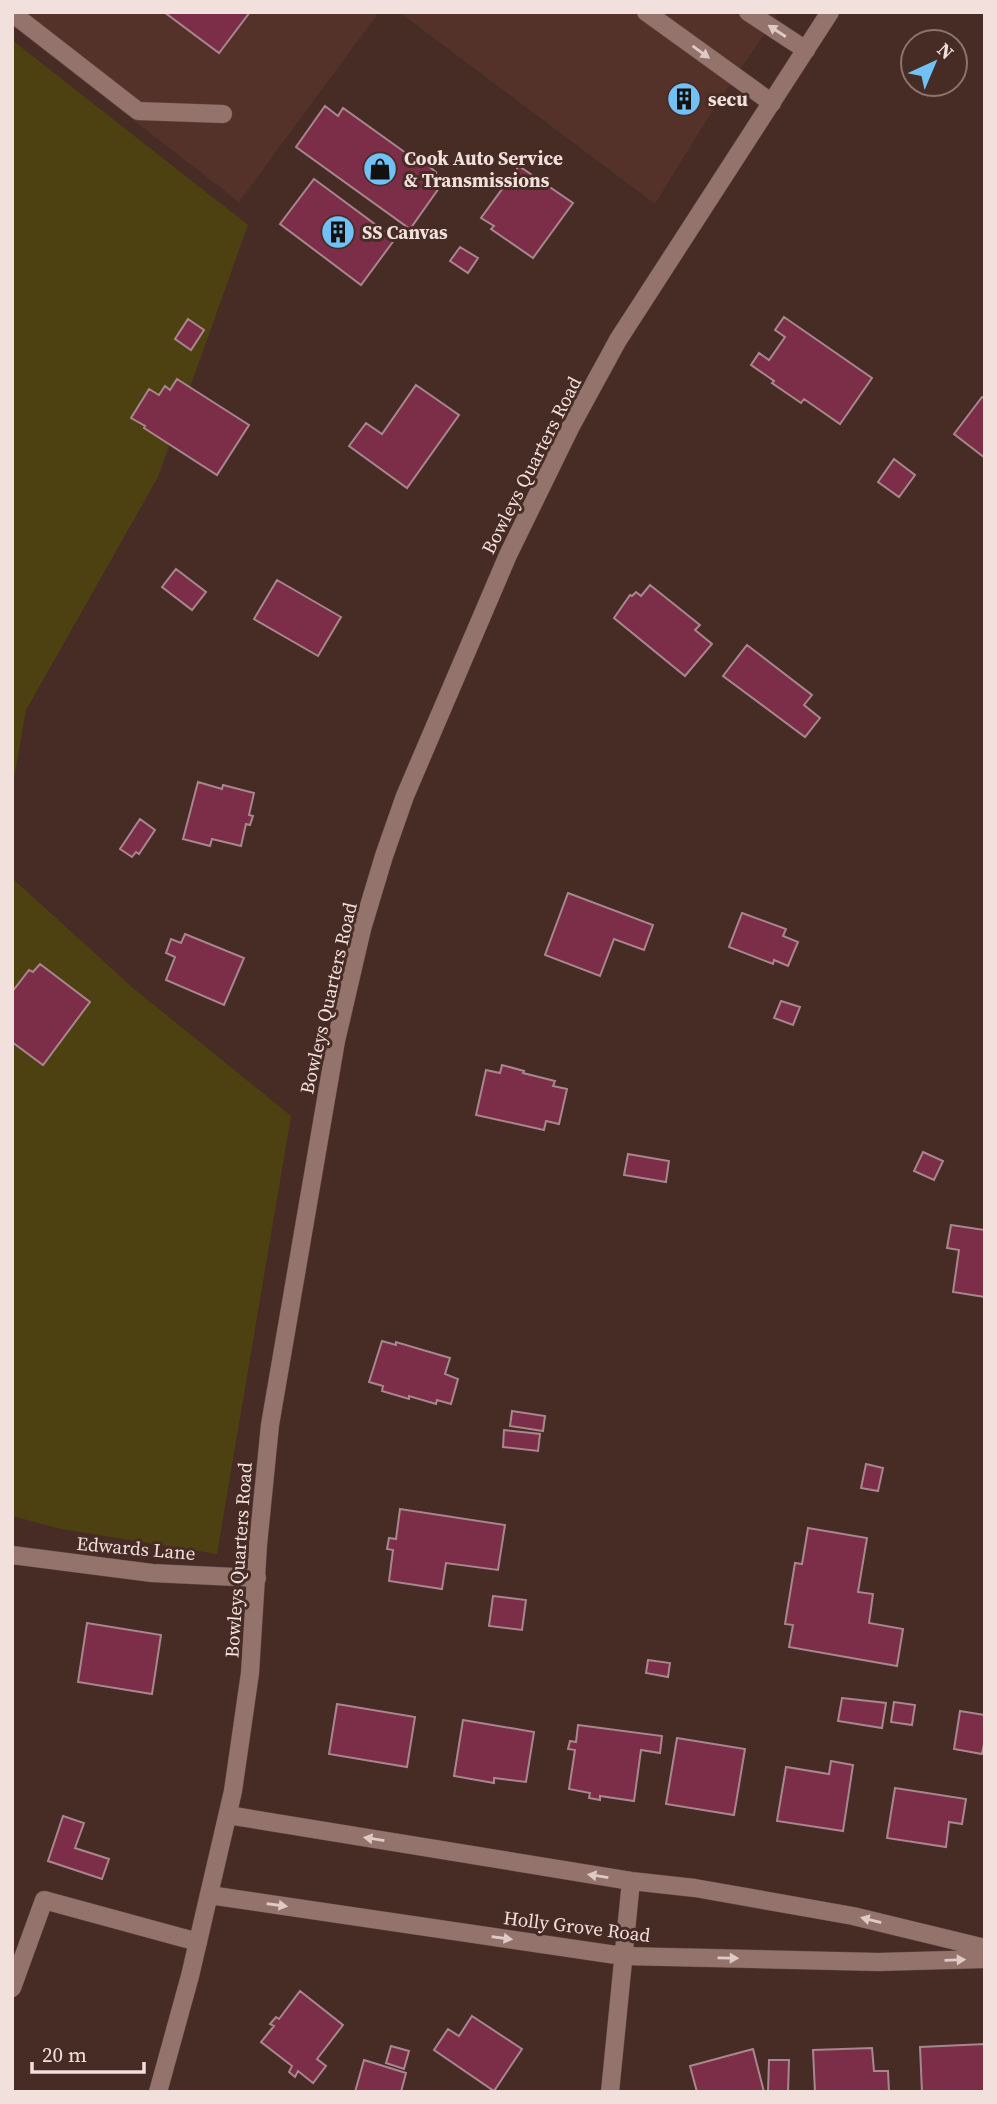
<svg xmlns="http://www.w3.org/2000/svg" width="997" height="2104" font-family="'Source Serif 4',serif">
  <style>
    .built { fill: #543129 }
    .green { fill: #4e4111 }
    .building { fill: #7c2e48; stroke: #a8868e; stroke-width: 2 }
    .lines { fill: none; stroke-linecap: round; stroke-linejoin: round }
    .service-casing { stroke: #5f4844; stroke-width: 19 }
    .minor-casing { stroke: #5f4844; stroke-width: 19 }
    .tertiary-casing { stroke: #5f4844; stroke-width: 19 }
    .service { stroke: #93736c; stroke-width: 18 }
    .minor { stroke: #93736c; stroke-width: 18 }
    .tertiary { stroke: #93736c; stroke-width: 18 }
    .oneway { fill: #dfcac6 }
    .labels { text-anchor: middle; dominant-baseline: central; stroke-width: 6; stroke-linejoin: round; paint-order: stroke }
    .poi-label { font-size: 19px; font-weight: bold; fill: #f2e0dc; stroke: #472b25; text-anchor: start }
    .street-label { font-size: 19px; fill: #f2e0dc; stroke: #472b25 }
  </style>
  <rect width="100%" height="100%" fill="#472b25"/>
  <!-- built -->
  <path class="built" d="M12 12H379L239 202 12 26Z
    M399 12H779L708 118 655 204Z"/>
  <!-- green -->
  <path class="green" d="M12 40 248 225 158 477 26 710 12 790Z
    M12 878 133 988 291 1116 217 1554 61 1529 12 1516Z"/>
  <!-- building -->
  <path class="building" d="M164 12H250L219 53Z
    M686 88 694 95 681 111 673 104Z
    M325 106 338 116 343 108 424 166 426 164 436 172 435 173 444 181 410 229 296 147Z
    M519 166 573 203 533 258 491 229 494 226 481 218Z
    M314 179 395 239 361 285 280 224Z
    M460 247 478 258 468 273 450 261Z
    M784 317 872 378 840 424 804 399 801 403 772 383 774 381 751 365 759 353 769 360 785 337 775 330Z
    M188 319 204 330 191 350 175 339Z
    M177 379 249 425 217 475 144 428 145 426 131 418 149 389 159 395 165 386 170 390Z
    M416 385 459 415 407 488 349 446 366 423 382 434Z
    M982 397 985 399V458L954 434Z
    M894 459 915 475 899 497 878 482Z
    M176 569 206 592 192 610 162 587Z
    M277 580 341 617 318 656 254 619Z
    M650 585 700 625 695 630 712 644 685 676 614 618 630 595 632 596 636 592 641 596Z
    M747 645 812 695 804 705 820 718 805 737 723 676Z
    M198 782 222 789 223 785 254 793 249 815 253 816 250 825 246 824 241 846 212 839 210 846 183 839Z
    M140 819 155 830 139 854 136 852 132 857 120 849Z
    M568 893 653 925 644 950 614 939 600 976 545 955Z
    M742 913 786 929 783 936 798 942 788 966 774 960 773 964 729 947Z
    M185 934 244 958 224 1005 166 980 175 957 166 953 171 939 181 943Z
    M40 964 90 1002 43 1065 12 1042V992L29 970 33 972Z
    M781 1001 800 1007 793 1025 774 1018Z
    M502 1065 524 1071 523 1073 555 1081 553 1086 567 1089 559 1124 546 1121 544 1130 476 1115 486 1070 500 1073Z
    M923 1152 943 1161 934 1180 914 1171Z
    M628 1154 669 1161 666 1182 624 1175Z
    M951 1225 985 1230V1297L953 1292 959 1250 947 1248Z
    M382 1341 396 1345V1342L450 1358 445 1374 458 1379 451 1404 437 1400 436 1404 409 1396V1399L382 1391 383 1386 369 1382Z
    M512 1411 545 1416 543 1431 510 1426Z
    M504 1430 540 1434 538 1451 503 1447Z
    M866 1464 883 1468 878 1491 861 1488Z
    M400 1509 505 1525 498 1570 446 1563 442 1589 389 1581 393 1550 387 1549 389 1538 396 1539Z
    M808 1528 867 1538 858 1592 873 1594 869 1623 903 1629 897 1666 789 1647 793 1625 785 1624 795 1563 802 1564Z
    M493 1596 526 1600 522 1630 489 1626Z
    M87 1623 161 1635 152 1694 78 1682Z
    M648 1660 670 1663 668 1677 646 1673Z
    M842 1698 886 1703 882 1728 838 1721Z
    M894 1702 915 1705 912 1725 891 1722Z
    M337 1704 415 1717 407 1767 329 1754Z
    M960 1711 985 1715V1739L982 1754 954 1749Z
    M463 1720 534 1732 526 1782 494 1778V1783L454 1776Z
    M578 1725 662 1736 660 1753 641 1750 634 1801 600 1796V1800L589 1798 590 1793 569 1789 575 1750 568 1749 570 1741 576 1742Z
    M677 1738 745 1749 734 1815 666 1804Z
    M831 1761 853 1765 843 1831 777 1821 786 1767 829 1774Z
    M895 1788 966 1799 962 1824 949 1822 946 1847 887 1838Z
    M63 1816 84 1823 75 1848 109 1859 102 1879 48 1861Z
    M300 1991 343 2025 317 2059 326 2066 313 2083 298 2071 295 2077 289 2072 292 2066 261 2042 274 2026 270 2024 276 2017 279 2019Z
    M472 2016 522 2049 494 2091 434 2050 448 2029 459 2036Z
    M985 2044V2092H922L920 2047Z
    M391 2046 409 2051 404 2069 386 2063Z
    M872 2048 874 2071H888L889 2092H815L813 2050Z
    M753 2049 764 2092H697L690 2066Z
    M364 2060 406 2073 401 2092H355Z
    M769 2060H789L788 2092H768Z"/>
  <g class="lines">
    <!-- service casing -->
    <g class="service-casing">
      <path id="service" d="M646 12 772 103
        M748 12 806 50
        M12 13 138 111 223 114
        M12 1988 44 1900 198 1942"/>
    </g>
    <!-- minor casing -->
    <g class="minor-casing">
      <path id="minor" d="M12 1555 152 1573 257 1578
        M228 1815 631 1881 695 1888 853 1916 985 1948
        M209 1895 623 1956 878 1962 985 1959
        M610 2092 631 1881"/>
    </g>
    <!-- tertiary casing -->
    <g class="tertiary-casing">
      <path id="tertiary" d="M158 2092 190 1976 233 1791 250 1673 258 1545 270 1425 336 1041 362 929 384 856 405 796 508 555 570 428 618 340 830 12"/>
    </g>
    <!-- service -->
    <use href="#service" class="service"/>
    <!-- minor -->
    <use href="#minor" class="minor"/>
    <!-- tertiary -->
    <use href="#tertiary" class="tertiary"/>
  </g>
  <!-- one-way arrows -->
  <defs><path id="oneway-solid" d="M-6-.8H1V-3.2L6.5 0L1 3.2V.8H-6Z" transform="scale(1.75)"/></defs>
  <g class="oneway">
    <use href="#oneway-solid" transform="translate(777 31) rotate(-147)"/>
    <use href="#oneway-solid" transform="translate(701 52) rotate(36)"/>
    <use href="#oneway-solid" transform="translate(374 1839) rotate(-171)"/>
    <use href="#oneway-solid" transform="translate(598 1876) rotate(-171)"/>
    <use href="#oneway-solid" transform="translate(277 1905) rotate(8)"/>
    <use href="#oneway-solid" transform="translate(871 1920) rotate(-166)"/>
    <use href="#oneway-solid" transform="translate(502 1938) rotate(8)"/>
    <use href="#oneway-solid" transform="translate(728 1958) rotate(1)"/>
    <use href="#oneway-solid" transform="translate(955 1960) rotate(-2)"/>
  </g>
  <!-- icons -->
  <defs>
    <g id="building-disc" transform="scale(1.75)"><circle r="9.5" fill="#72c1f5" stroke="#472b25"/><path d="M-4-6H4V6H1V3H-1V6H-4ZM-2.5-4.3h1.7v1.8h-1.7ZM.8-4.3h1.7v1.8H.8ZM-2.5-1h1.7V.8h-1.7ZM.8-1h1.7V.8H.8Z" fill="#111"/></g>
    <g id="shop-disc" transform="scale(1.75)"><circle r="9.5" fill="#72c1f5" stroke="#472b25"/><path d="M-5-2.5h2.3a2.7 3.5 0 0 1 5.4 0H5L5.5 6h-11ZM-1.5-2.5h3a1.5 2.3 0 0 0-3 0Z" fill="#111"/></g>
  </defs>
  <g fill-rule="evenodd">
    <use href="#building-disc" x="684" y="99"/>
    <use href="#shop-disc" x="380" y="169"/>
    <use href="#building-disc" x="338" y="232"/>
  </g>
  <g class="labels">
    <!-- poi labels -->
    <g class="poi-label">
      <text x="708" y="99">secu</text>
      <text x="404" y="158">Cook Auto Service<tspan x="404" dy="22">&amp; Transmissions</tspan></text>
      <text x="362" y="232">SS Canvas</text>
    </g>
    <!-- street labels -->
    <g class="street-label">
      <text transform="translate(531 465) rotate(-63)">Bowleys Quarters Road</text>
      <text transform="translate(328 998) rotate(-77)">Bowleys Quarters Road</text>
      <text transform="translate(136 1548) rotate(5)">Edwards Lane</text>
      <text transform="translate(238 1560) rotate(-86)">Bowleys Quarters Road</text>
      <text transform="translate(577 1926) rotate(7)">Holly Grove Road</text>
    </g>
  </g>
  <!-- border -->
  <rect width="997" height="2104" fill="none" stroke="#f2e0dc" stroke-width="28"/>
  <!-- north arrow -->
  <g transform="translate(934 63) rotate(44)"><circle r="33" fill="#472b25" stroke="#8b736e" stroke-width="2"/>
  <path d="M0-5L12 26L0 18L-12 26Z" fill="#72c1f5"/>
  <text y="-10" font-size="19" font-weight="bold" text-anchor="middle" fill="#f2e0dc">N</text>
  </g>
  <!-- scale -->
  <path d="M32 2062v10h112v-10" fill="none" stroke="#f2e0dc" stroke-width="3.5"/>
  <text x="42" y="2062" font-size="21" fill="#f2e0dc" stroke="#472b25" stroke-width="5" paint-order="stroke">20 m</text>
</svg>
